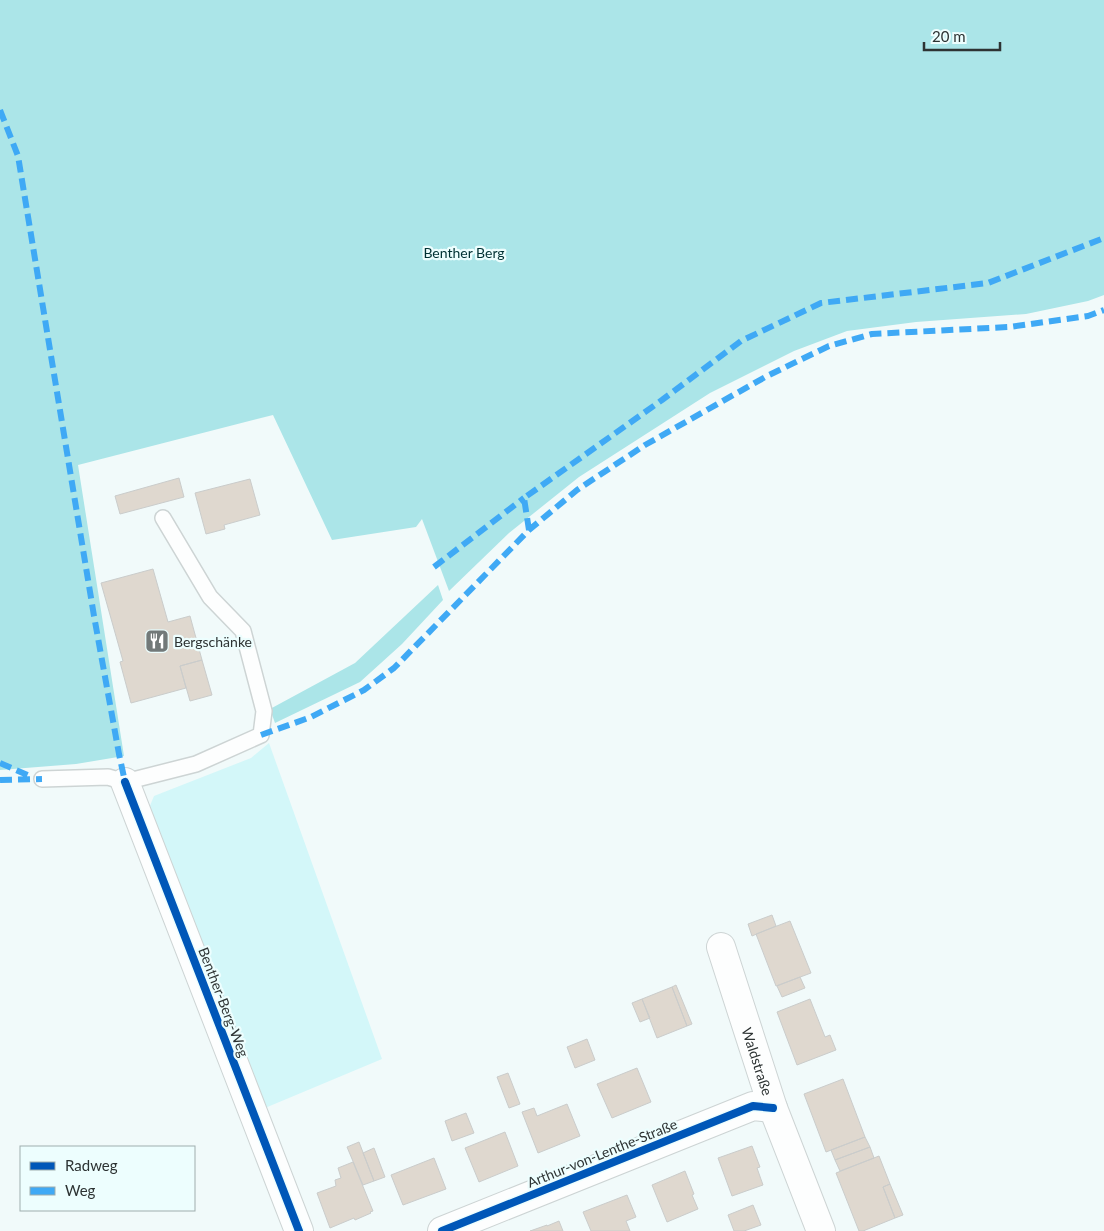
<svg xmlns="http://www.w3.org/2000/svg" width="1104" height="1231" font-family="Lato,sans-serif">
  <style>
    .green { fill: #d3f7f9 }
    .forest { fill: #abe5e8 }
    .building { fill: #dfd8cf; stroke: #cacccb }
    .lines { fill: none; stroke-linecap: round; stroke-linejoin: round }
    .service-casing { stroke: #cdd4d4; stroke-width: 18 }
    .minor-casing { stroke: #cdd4d4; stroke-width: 30 }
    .service { stroke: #fdfefe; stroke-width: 15 }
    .minor { stroke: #fdfefe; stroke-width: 28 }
    .quiet { stroke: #3fa9f5; stroke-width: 6; stroke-dasharray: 12 6; stroke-linecap: butt }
    .cycleway-casing { stroke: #edfefe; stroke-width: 11 }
    .cycleway { stroke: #0057b8; stroke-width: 8 }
    .labels { text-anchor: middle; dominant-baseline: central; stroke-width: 4.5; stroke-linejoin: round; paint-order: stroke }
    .park-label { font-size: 14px; fill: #003133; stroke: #edfefe }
    .poi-label { font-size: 14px; fill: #2d3333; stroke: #edfefe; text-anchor: start }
    .street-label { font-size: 14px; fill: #2d3333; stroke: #edfefe }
  </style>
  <rect width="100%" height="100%" fill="#f1fafa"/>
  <!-- green -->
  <path class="green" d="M269 743 382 1059 265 1108 149 808 154 796 251 758Z"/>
  <!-- forest -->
  <path class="forest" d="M0 0H1104V295L1088 301 1026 314 916 322 847 331 794 351 710 393 579 477 509 533 449 591 422 519 416 527 332 540 273 415 78 465 124 756 76 764 0 770Z
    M438 585 443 600 402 644 360 682 275 723 270 709 355 663Z"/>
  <!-- building -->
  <path class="building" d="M179 478 184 497 120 514 115 496Z
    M250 479 260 515 224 525 225 529 206 534 195 493Z
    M153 569 168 622 190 616 202 660 180 666 186 688 131 703 120 662 123 661 101 583Z
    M202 660 212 695 190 701 180 666Z
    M772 915 776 926 752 936 748 924Z
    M790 921 811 973 776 986 756 934Z
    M800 977 805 988 782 997 777 986Z
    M676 985 692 1024 687 1026 672 987Z
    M672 987 687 1026 657 1038 642 999Z
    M642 999 650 1018 640 1022 632 1003Z
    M810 999 825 1037 830 1035 836 1050 797 1065 777 1012Z
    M587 1039 595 1060 575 1068 567 1047Z
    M637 1068 651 1102 612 1118 597 1084Z
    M508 1073 520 1104 509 1108 497 1077Z
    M843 1079 865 1137 826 1152 804 1094Z
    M567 1104 580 1136 538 1153 522 1112 534 1108 537 1116Z
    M466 1113 474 1133 452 1141 445 1121Z
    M505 1132 518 1166 479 1182 465 1148Z
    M865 1137 870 1147 835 1160 831 1150Z
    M359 1142 374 1181 363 1185 347 1147Z
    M752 1146 760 1167 757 1168 763 1185 732 1196 718 1158Z
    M870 1147 874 1158 840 1171 835 1160Z
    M374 1148 385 1177 374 1181 363 1153Z
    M879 1156 890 1184 883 1187 895 1218 863 1231H859L836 1173Z
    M434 1158 446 1189 403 1205 391 1175Z
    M353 1162 373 1211 370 1212 371 1213 355 1220 354 1218 330 1228 317 1193 336 1186 335 1180 341 1178 338 1168Z
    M685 1171 694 1194 692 1195 698 1209 667 1222 652 1185Z
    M890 1184 903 1215 895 1218 883 1187Z
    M627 1195 636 1217 626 1221 630 1231H591L583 1212Z
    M753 1205 761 1225 744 1231H734L728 1215Z
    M559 1221 563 1231H530L547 1225V1226Z"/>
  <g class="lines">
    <!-- service casing -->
    <g class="service-casing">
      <path id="service" d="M42 779 108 777 125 782 196 764 261 735 264 711 243 631 210 597 163 518"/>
    </g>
    <!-- minor casing -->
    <g class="minor-casing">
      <g id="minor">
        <path d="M125 782 299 1231"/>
        <path id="s1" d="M721 947 773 1108 821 1231"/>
        <path d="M442 1231 753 1106 773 1108"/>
      </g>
    </g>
    <!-- service -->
    <use href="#service" class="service"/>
    <!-- minor -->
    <use href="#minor" class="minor"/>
    <!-- quiet -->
    <path class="quiet" d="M0 110 18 156 94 616 119 754 125 782
      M529 530 524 498 662 400 741 341 821 303 988 283 1104 238
      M434 567 524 498
      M261 735 311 717 364 690 394 668 529 530 577 490 645 445 767 376 829 346 872 334 1009 327 1088 316 1104 310
      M0 763 32 777
      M0 780 42 779"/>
    <!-- cycleway casing -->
    <g class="cycleway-casing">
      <path id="cycleway" d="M125 782 299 1231
        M442 1231 753 1106 773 1108"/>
    </g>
    <!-- cycleway -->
    <use href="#cycleway" class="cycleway"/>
  </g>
  <!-- icons -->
  <defs>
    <g id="restaurant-square" transform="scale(1.25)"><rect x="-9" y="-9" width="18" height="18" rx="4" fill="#727979" stroke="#edfefe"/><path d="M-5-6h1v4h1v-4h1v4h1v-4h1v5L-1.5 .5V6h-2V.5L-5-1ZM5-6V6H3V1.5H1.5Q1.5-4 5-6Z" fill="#fff"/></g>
  </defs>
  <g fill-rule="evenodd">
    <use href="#restaurant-square" x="157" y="641"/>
  </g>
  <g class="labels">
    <!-- park labels -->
    <g class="park-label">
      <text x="464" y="252">Benther Berg</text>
    </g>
    <!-- poi labels -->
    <g class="poi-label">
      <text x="174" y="641">Bergschänke</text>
    </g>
    <!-- street labels -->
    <g class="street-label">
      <text transform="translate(224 1002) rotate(69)">Benther-Berg-Weg</text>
      <text stroke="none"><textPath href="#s1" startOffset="120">Waldstraße</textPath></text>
      <text transform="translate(602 1153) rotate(-22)">Arthur-von-Lenthe-Straße</text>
    </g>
  </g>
  <!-- legend -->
  <rect x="20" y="1146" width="175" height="65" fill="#edfefe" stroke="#a0adad"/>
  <rect x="30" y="1162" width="25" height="8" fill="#0057b8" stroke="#a0adad"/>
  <text x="65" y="1171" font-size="15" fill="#2d3333">Radweg</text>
  <rect x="30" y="1187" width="25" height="8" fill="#3fa9f5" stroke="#a0adad"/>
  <text x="65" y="1196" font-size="15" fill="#2d3333">Weg</text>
  <!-- scale -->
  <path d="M924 42v8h76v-8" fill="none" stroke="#2d3333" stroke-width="2.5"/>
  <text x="932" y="42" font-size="15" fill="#2d3333" stroke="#edfefe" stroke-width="4" paint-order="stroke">20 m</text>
</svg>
